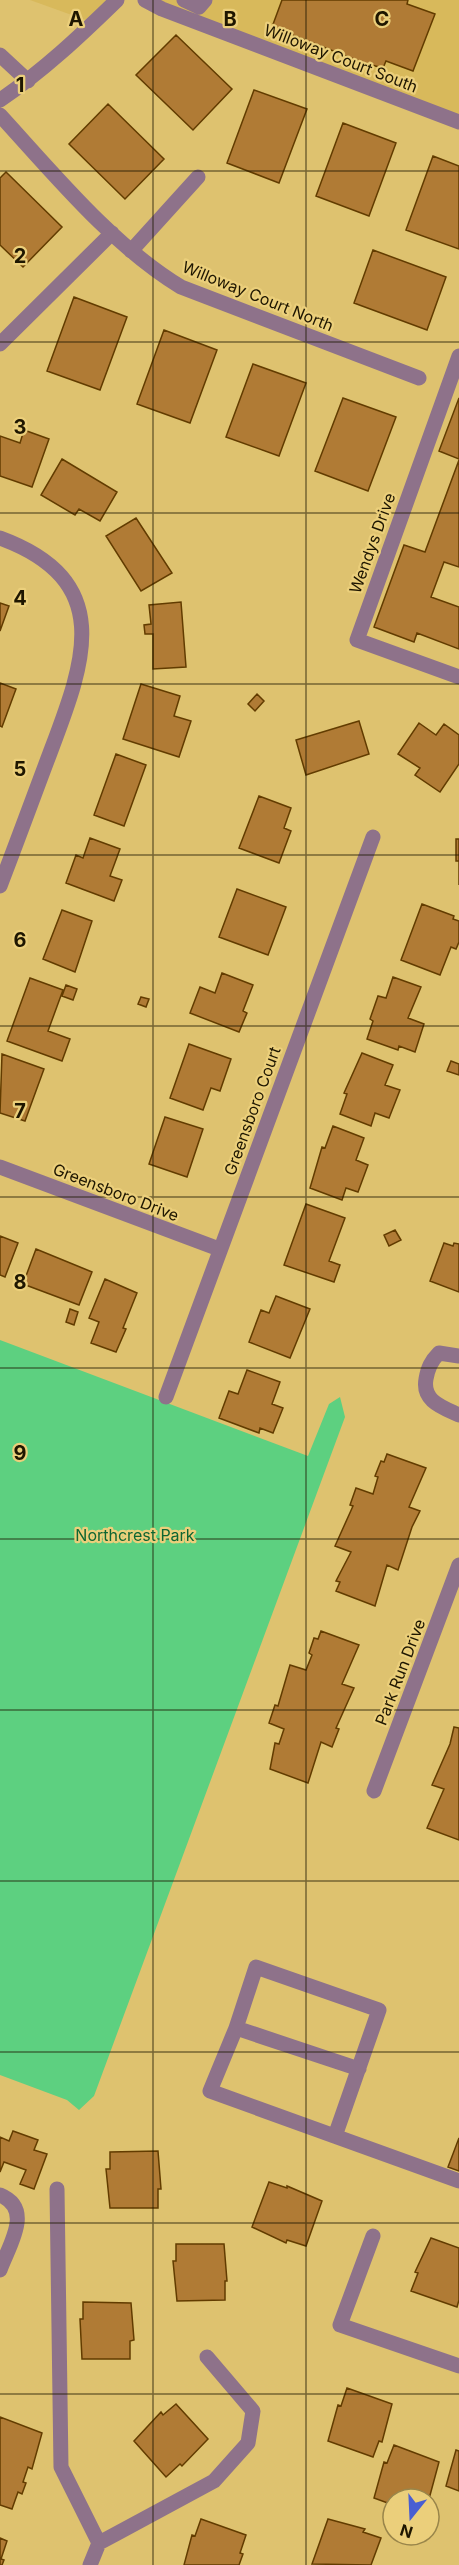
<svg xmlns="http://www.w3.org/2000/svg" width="459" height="2565" font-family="Inter,sans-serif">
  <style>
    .built { fill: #d8b95b }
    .green { fill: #5dd080 }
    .building { fill: #b07b35; stroke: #623c00; stroke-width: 1.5 }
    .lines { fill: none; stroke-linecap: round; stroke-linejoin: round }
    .minor { stroke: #8e728a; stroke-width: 15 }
    .grid { fill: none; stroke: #1e1600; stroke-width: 1.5; stroke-opacity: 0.55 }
    .labels { text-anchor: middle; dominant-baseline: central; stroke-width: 4.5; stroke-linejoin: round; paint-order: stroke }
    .street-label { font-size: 16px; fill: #1e1600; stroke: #ebcf7b }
    .park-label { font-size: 16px; fill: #0e6632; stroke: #ebcf7b }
    .grid-label { font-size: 20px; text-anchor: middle; font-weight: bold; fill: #1e1600; stroke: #ebcf7b; stroke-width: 4.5; stroke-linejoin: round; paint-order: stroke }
  </style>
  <rect width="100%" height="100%" fill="#dec26f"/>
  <!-- built -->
  <path class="built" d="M30 0H117L94 23Z
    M145 0H459V122Z"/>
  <!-- green -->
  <path class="green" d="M0 1340 308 1456 329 1404 340 1397 345 1417 94 2096 79 2110 67 2100 0 2075Z"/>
  <!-- building -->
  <path class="building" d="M282 0H408L407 4 435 14 413 71 386 61 383 68 364 63 272 27Z
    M176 35 232 89 193 130 136 75Z
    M254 90 307 109 279 183 227 163Z
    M108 104 164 159 125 199 69 144Z
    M343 123 396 143 369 216 316 196Z
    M433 156 459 166V249L406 230Z
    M6 172 62 227 23 267 0 245V178Z
    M373 250 446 277 427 330 354 303Z
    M74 297 127 317 100 390 47 371Z
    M164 330 217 350 190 423 137 404Z
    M253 364 306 383 279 456 226 437Z
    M343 398 396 417 368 491 315 471Z
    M459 398V459L439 451Z
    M24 430 49 439 32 487 0 476V436L20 443Z
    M62 459 117 492 100 521 79 509 75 515 41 495Z
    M459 460V567L444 562 431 597 459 607V649L417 633 414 642 374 627 404 545 425 552Z
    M136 518 172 573 141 591 106 536Z
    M181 602 186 667 153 669V634H145L144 625 151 624 149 605Z
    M0 603 9 606 0 631Z
    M0 683 16 689 2 727 0 726Z
    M141 684 180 696 174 716 191 721 179 757 123 739Z
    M257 694 264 701 255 711 248 704Z
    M359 721 369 754 306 775 296 740Z
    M419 723 436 735 444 724 459 735V764L440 792 415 775 420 768 398 754Z
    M116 754 146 765 124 826 94 815Z
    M259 796 291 808 284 828 291 831 279 863 239 848Z
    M90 838 120 849 110 876 122 880 114 901 66 883 76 855 83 858Z
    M456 839H459V885V861H456Z
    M237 889 286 907 268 955 219 937Z
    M422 904 454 916 453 919 459 921V942L456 949 451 947 440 975 401 960Z
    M62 910 92 921 75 972 43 959Z
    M222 973 253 985 243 1011 247 1013 239 1032 190 1013 200 987 215 993Z
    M393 977 421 987 408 1018 424 1024 415 1052 399 1046 398 1050 367 1039 373 1021 370 1019 378 996 386 998Z
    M30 978 63 990 48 1031 70 1039 62 1061 7 1041Z
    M66 985 77 989 73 1000 62 996Z
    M141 997 149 999 146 1007 138 1004Z
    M189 1044 231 1059 220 1091 211 1088 203 1110 170 1098Z
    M362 1053 393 1065 385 1085 400 1090 389 1118 375 1113 371 1126 340 1114 347 1094 344 1093Z
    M2 1054 44 1069 25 1121 0 1113Z
    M451 1061 459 1064V1075L447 1071Z
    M165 1117 203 1129 187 1177 149 1164Z
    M333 1126 364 1138 356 1160 368 1165 358 1192 346 1188 342 1200 310 1188 322 1147 325 1148Z
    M306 1204 345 1218 329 1261 340 1265 334 1282 284 1265Z
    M395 1230 401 1240 389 1246 384 1235Z
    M0 1236 18 1243 5 1277 0 1275Z
    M444 1243 453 1246 454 1243 459 1244V1292L430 1281Z
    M36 1249 92 1272 79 1305 23 1284Z
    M105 1279 137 1293 123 1328 126 1329 116 1352 91 1343 99 1322 89 1318Z
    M276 1296 310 1309 290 1358 249 1342 261 1310 269 1313Z
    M70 1309 78 1312 74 1325 66 1322Z
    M247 1370 280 1382 272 1404 283 1408 273 1433 260 1428 259 1433 219 1418 229 1391 238 1394Z
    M387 1454 426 1468 409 1507 420 1511 412 1527 398 1570 387 1565 375 1606 336 1591 340 1582 336 1581 351 1552 335 1546 353 1506 350 1505 356 1488 373 1494 378 1477 375 1476 381 1461 384 1462Z
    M321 1631 359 1645 342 1684 354 1688 336 1728 339 1729 332 1747 321 1742 308 1783 270 1769 275 1743 279 1744 284 1729 269 1723 275 1705 278 1706 290 1665 306 1670 312 1655 309 1653 314 1638 318 1639Z
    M454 1727 459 1728V1840L427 1828 444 1789 432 1785 450 1744Z
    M13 2131 38 2140 34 2150 47 2154 34 2189 20 2184 26 2170 4 2162 0 2172V2137L9 2141Z
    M459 2138V2171L448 2167Z
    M158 2151 161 2189H158V2208H110L106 2169H110V2152Z
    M269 2182 287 2188V2186L322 2201 306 2246 287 2240 286 2243 252 2227Z
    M431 2238 459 2248V2300L457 2307 411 2291 418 2273 415 2272Z
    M176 2244H224L227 2281H225V2300L177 2301 173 2261H176Z
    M83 2302 131 2303 134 2340 130 2341V2359H82L80 2319H83Z
    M347 2388 392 2404 382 2442 379 2441 373 2457 328 2441 338 2405 341 2406Z
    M176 2404 208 2439 182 2466 180 2464 166 2477 134 2441 161 2412 163 2415Z
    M0 2417 42 2433 32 2469 28 2467 23 2482 26 2483 22 2494 18 2492 12 2509 0 2505Z
    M394 2445 439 2462 429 2499H393V2505L374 2498 384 2462 387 2463Z
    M456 2450 459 2451V2491L446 2486Z
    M201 2519 246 2535 240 2553 243 2554 239 2565H184L192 2535 195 2536Z
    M328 2519 365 2529 363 2532 381 2538 371 2565 312 2564Z
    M0 2538 7 2541 1 2559 4 2560 2 2565H0Z"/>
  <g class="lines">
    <!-- minor -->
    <path class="minor" d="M145 0 162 9 459 122
      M184 0 199 7 205 0
      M0 55 28 81
      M0 100C43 71 80 36 117 0
      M0 115C54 174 113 246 181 287L419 378
      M131 251 198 177
      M0 344 112 233
      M459 356 357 640 459 677
      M0 538C117 581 84 663 50 753 33 798 17 842 0 886
      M0 1167 219 1249
      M459 1356 439 1353C431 1361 428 1368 426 1379 422 1401 442 1407 459 1415
      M166 1397 373 837
      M374 1791 459 1565
      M236 2028 359 2069
      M335 2136 379 2010 256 1967 236 2028 210 2091 459 2181
      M57 2189 61 2467 99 2543
      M0 2195C34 2209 9 2245 0 2270
      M373 2236 340 2325 459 2366
      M99 2543 214 2481 248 2443 253 2411 207 2357
      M90 2565 99 2543"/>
  </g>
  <!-- grid -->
  <path class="grid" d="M153 0V2565M306 0V2565M0 171H459M0 342H459M0 513H459M0 684H459M0 855H459M0 1026H459M0 1197H459M0 1368H459M0 1539H459M0 1710H459M0 1881H459M0 2052H459M0 2223H459M0 2394H459"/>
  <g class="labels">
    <!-- street labels -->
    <g class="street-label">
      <text transform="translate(341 58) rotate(21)">Willoway Court South</text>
      <text transform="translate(258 296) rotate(22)">Willoway Court North</text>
      <text transform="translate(372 543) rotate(-70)">Wendys Drive</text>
      <text transform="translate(252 1111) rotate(-70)">Greensboro Court</text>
      <text transform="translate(116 1192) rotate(21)">Greensboro Drive</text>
      <text transform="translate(400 1672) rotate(-69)">Park Run Drive</text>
    </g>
    <!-- park labels -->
    <g class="park-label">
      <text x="135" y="1535">Northcrest Park</text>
    </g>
  </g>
  <g class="grid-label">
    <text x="76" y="26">A</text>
    <text x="230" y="26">B</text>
    <text x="382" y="26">C</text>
    <text x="20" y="92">1</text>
    <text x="20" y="263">2</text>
    <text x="20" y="434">3</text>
    <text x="20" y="605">4</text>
    <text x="20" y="776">5</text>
    <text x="20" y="947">6</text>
    <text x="20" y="1118">7</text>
    <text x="20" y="1289">8</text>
    <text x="20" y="1460">9</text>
  </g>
  <!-- north arrow -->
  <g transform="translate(411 2517) rotate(198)"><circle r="28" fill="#ebcf7b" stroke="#99854a" stroke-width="1.5"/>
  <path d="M0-4.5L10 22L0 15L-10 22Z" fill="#495ed2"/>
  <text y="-9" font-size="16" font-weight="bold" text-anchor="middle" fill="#1e1600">N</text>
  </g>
</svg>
